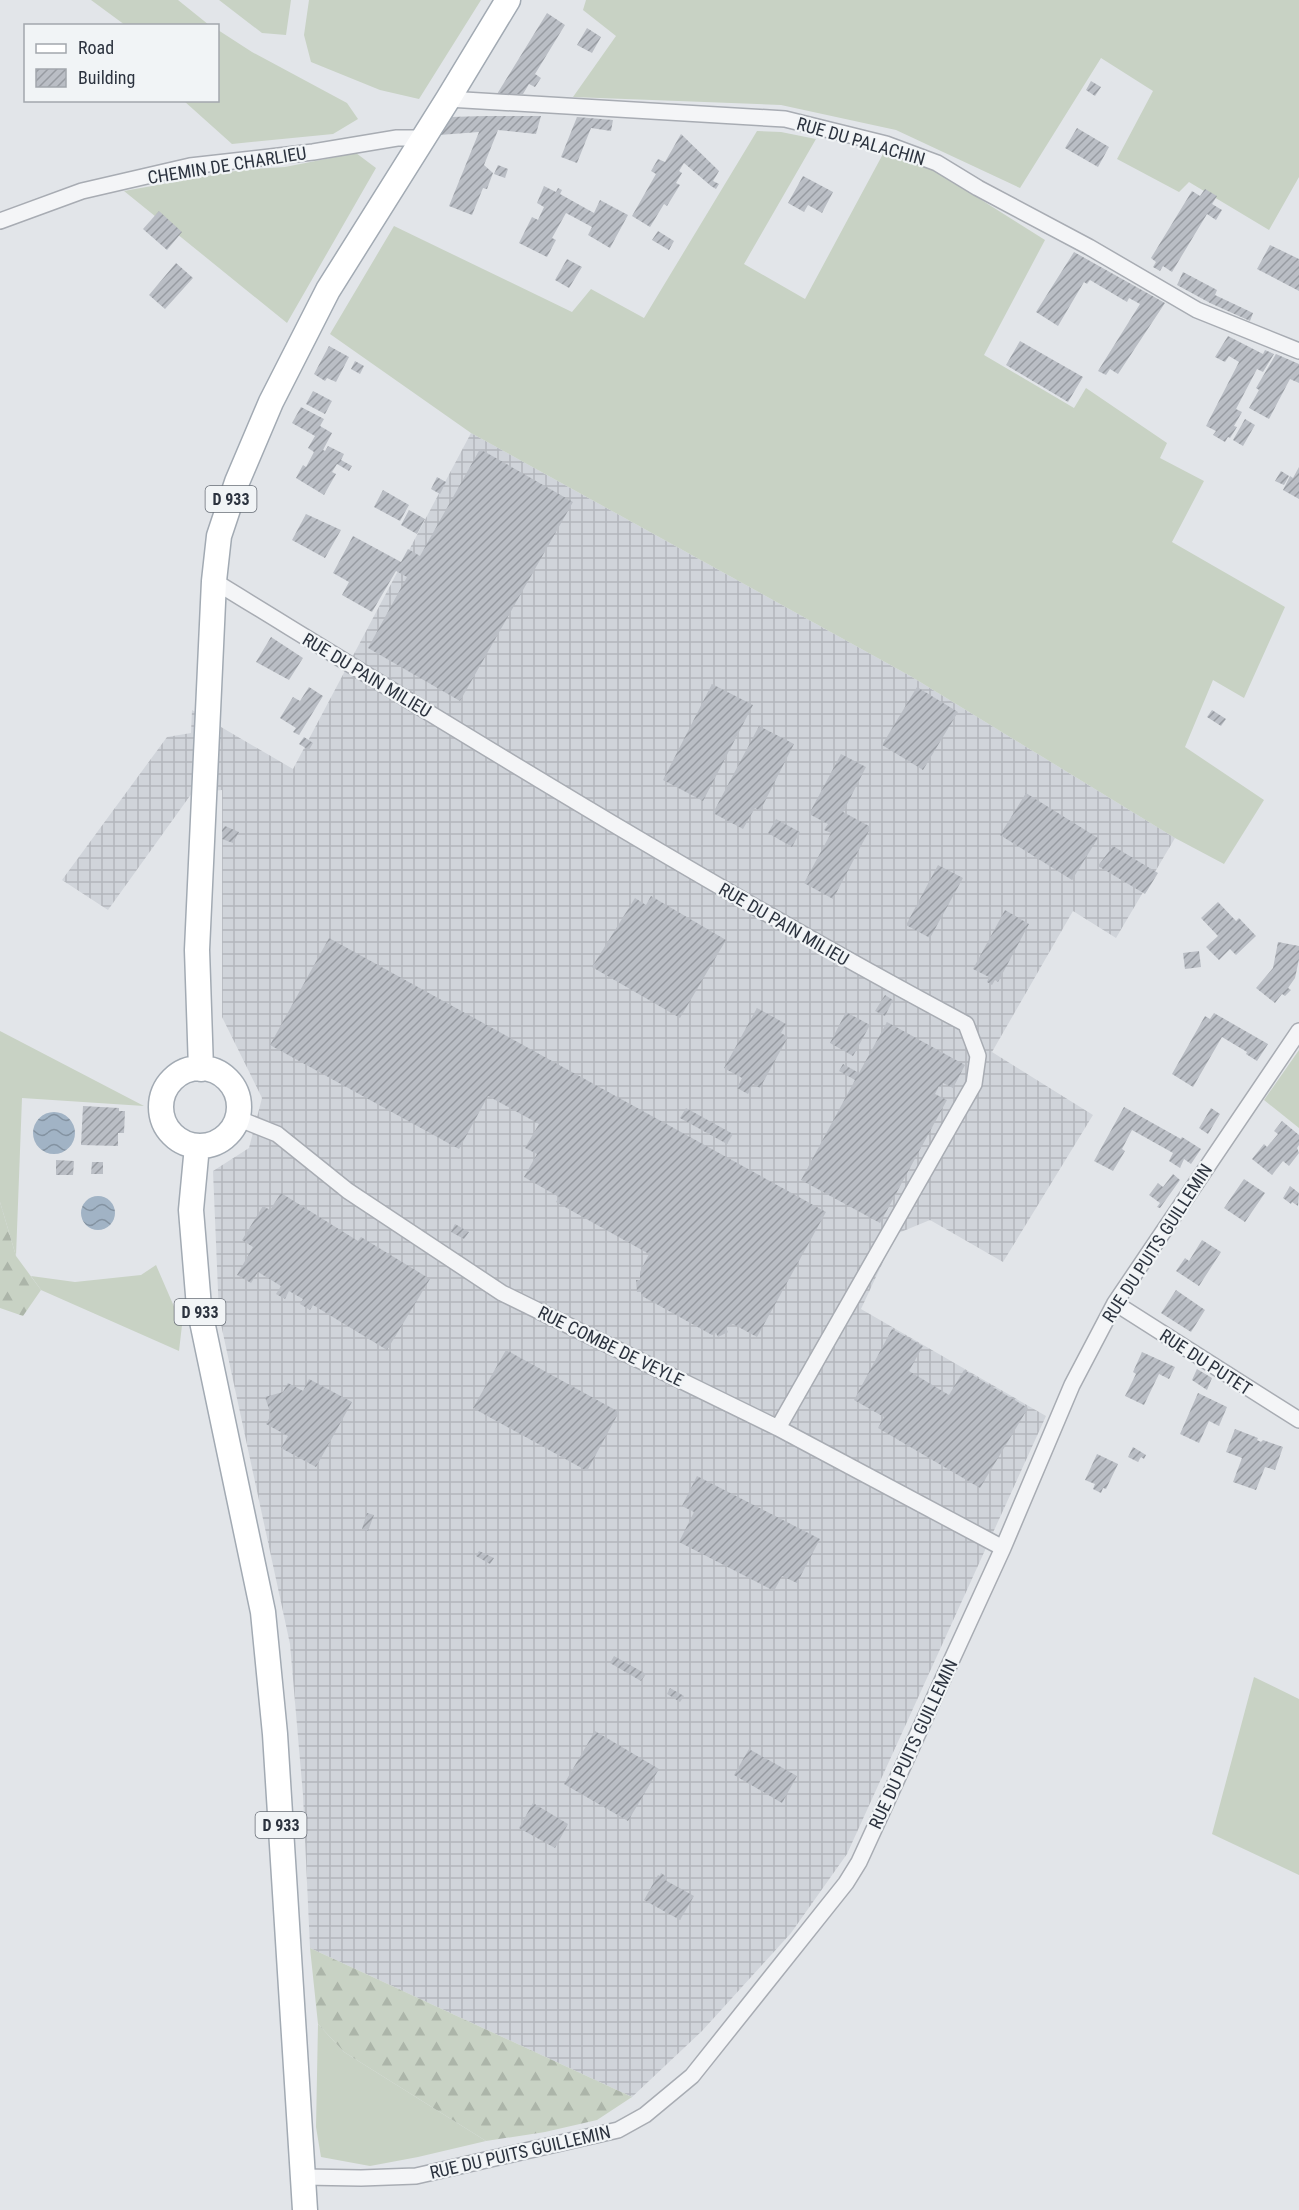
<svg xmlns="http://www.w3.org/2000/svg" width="1299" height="2210" font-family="'Roboto Condensed',sans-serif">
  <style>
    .industrial { fill: url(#industrial-grid) }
    .grass { fill: #c8d2c4 }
    .forest { fill: url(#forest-firs) }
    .water { fill: url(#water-waves) }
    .building { fill: url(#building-hatch) }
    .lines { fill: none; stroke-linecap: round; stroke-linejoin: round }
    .street-casing { stroke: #a8acb3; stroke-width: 18 }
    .primary-casing { stroke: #a2aab3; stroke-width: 27 }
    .street { stroke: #f4f5f7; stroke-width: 15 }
    .primary { stroke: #fff; stroke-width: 24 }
    .labels { text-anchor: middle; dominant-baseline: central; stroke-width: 4.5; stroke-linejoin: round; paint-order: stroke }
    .shield { fill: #f1f4f6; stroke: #676d76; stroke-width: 1.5 }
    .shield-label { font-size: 16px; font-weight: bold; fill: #2c333f }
    .street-label { font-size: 18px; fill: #2c333f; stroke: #f1f4f6 }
  </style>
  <defs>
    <pattern id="industrial-grid" width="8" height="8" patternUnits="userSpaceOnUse" patternTransform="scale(1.5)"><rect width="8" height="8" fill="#d0d4da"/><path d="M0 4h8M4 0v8" fill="none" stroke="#b3b6bc"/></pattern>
    <pattern id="forest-firs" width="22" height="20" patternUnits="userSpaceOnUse" patternTransform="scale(1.5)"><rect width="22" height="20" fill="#c8d2c4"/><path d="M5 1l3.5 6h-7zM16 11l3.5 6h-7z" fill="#acb5a9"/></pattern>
    <pattern id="water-waves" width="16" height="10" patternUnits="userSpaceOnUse" patternTransform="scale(1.5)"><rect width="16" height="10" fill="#a1b3c5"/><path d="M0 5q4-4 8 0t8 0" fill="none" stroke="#8392a1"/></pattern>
    <pattern id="building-hatch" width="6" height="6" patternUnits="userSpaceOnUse" patternTransform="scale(1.5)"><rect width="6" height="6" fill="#babec5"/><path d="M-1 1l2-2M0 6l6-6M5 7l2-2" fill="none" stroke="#979ba1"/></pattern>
  </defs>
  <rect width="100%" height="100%" fill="#e2e5e9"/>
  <!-- industrial -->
  <path class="industrial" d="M471 433 912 677 1175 838 1116 938 1073 911 992 1052 1093 1115 1003 1262 930 1220 896 1234 861 1309 1046 1416 847 1854 791 1933 702 2031 632 2097 310 1948 303 1795 290 1644 219 1315 213 1171 249 1148 262 1098 222 1017V790L192 793 108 910 62 880 167 737 191 733 192 710 293 769Z"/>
  <!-- grass -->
  <path class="grass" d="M91 0H178L209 25H125Z
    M219 0H291L286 35 262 33Z
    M309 0H481L419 99 380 90 311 62 304 35Z
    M586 0H1299V177L1269 230 1189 182 1179 192 1117 159 1153 91 1101 58 1020 188 896 130 781 105 573 97 616 36 583 10Z
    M218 30 252 52 347 103 358 119 333 134 232 144 184 101 218 100Z
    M757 131 781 132 816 139 744 264 805 299 884 152 934 170 1045 240 984 355 1074 408 1086 388 1167 443 1160 458 1204 481 1172 542 1285 607 1244 698 1213 680 1185 747 1264 800 1224 864 1175 838 912 677 471 433 330 334 394 226 572 312 591 289 644 318Z
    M356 153 376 168 287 323 124 191 241 170 285 167Z
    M0 1031 144 1106 22 1098 16 1256 0 1202Z
    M1299 1050V1128L1264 1100Z
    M156 1265 182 1325 179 1351 41 1290 31 1276 75 1282 141 1275Z
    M1254 1677 1299 1699V1875L1212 1834Z
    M318 2024 344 2052 486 2141 418 2157 370 2166 321 2157 316 2127Z"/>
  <!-- forest -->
  <path class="forest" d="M0 1202 16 1256 41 1290 23 1316 0 1308Z
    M310 1948 632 2097 597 2120 545 2132 486 2141 344 2052 318 2024Z"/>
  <!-- water -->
  <path class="water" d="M33 1133a21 21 0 1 1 42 0a21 21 0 1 1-42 0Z
    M81 1213a17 17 0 1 1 34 0a17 17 0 1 1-34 0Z"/>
  <!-- building -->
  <path class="building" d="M547 13 565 25 535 74 541 78 535 87 529 84 523 94H497Z
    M587 28 601 37 592 53 577 45Z
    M1091 81 1101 87 1095 96 1086 90Z
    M486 116H541L536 134 498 130 484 165 493 173 487 189 483 188 472 215 449 206 479 132 439 135 449 117Z
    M577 117 613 120 611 131 591 128 577 163 561 157Z
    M1077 128 1109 147 1098 167 1065 148Z
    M681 134 719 171 713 181 719 184 716 189 711 186 684 163 679 171 682 173 676 183 680 185 667 206 664 204 650 227 632 216 656 174 651 171 658 159 665 162Z
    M498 165 508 169 505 178 494 174Z
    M803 176 833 192 822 213 808 205 804 212 788 203Z
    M544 186 556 192 558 188 562 190 560 194 594 213 600 200 628 215 610 248 588 235 592 227 566 213 552 238 556 240 547 257 519 243 532 217 538 220 544 207 537 203Z
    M1205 189 1217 196 1212 204 1222 210 1216 220 1207 214 1172 272 1163 266 1160 271 1153 267 1156 262 1151 258 1192 191 1200 196Z
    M159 211 182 232 167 250 143 229Z
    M658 231 674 241 669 250 652 240Z
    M1270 245 1299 259V291L1257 269Z
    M1074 252 1165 303 1118 374 1110 369 1106 375 1098 371 1140 304 1129 298 1127 302 1090 280 1087 284 1084 282 1058 326 1036 312Z
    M567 259 582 267 569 288 555 280Z
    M176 263 193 278 165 309 149 295Z
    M1183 272 1217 290 1215 295 1253 313 1250 321 1210 303 1177 285Z
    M1228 336 1263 354 1265 350 1274 354 1263 372 1257 369 1236 409 1242 412 1234 426 1237 427 1230 438 1228 437 1225 442 1213 435 1216 431 1206 426 1239 362 1229 356 1225 362 1215 357Z
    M1020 341 1083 377 1068 402 1006 365Z
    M329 346 349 357 336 382 327 378 325 381 314 374Z
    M1276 354 1299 364V383L1290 379 1269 419 1249 408 1259 390 1256 388Z
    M355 361 364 366 360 374 351 369Z
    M313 391 332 401 325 414 306 404Z
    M301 407 324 419 320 426 332 433 323 450 325 451 328 446 344 454 341 460 352 466 349 471 337 464 332 472 336 474 324 495 296 478 303 465 306 467 314 452 308 448 315 436 292 423Z
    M1245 419 1255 425 1243 446 1233 440Z
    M480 449 573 502 460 701 368 648 407 577 396 571 372 612 342 595 349 582 333 573 353 536 401 562 408 549 420 556Z
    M1299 467V499L1283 490 1290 476 1293 478Z
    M1281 471 1289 476 1284 485 1275 481Z
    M437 477 446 482 440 494 431 489Z
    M383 490 409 505 400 521 374 507Z
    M409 510 425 519 417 534 401 525Z
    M306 514 341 530 325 558 292 540Z
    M271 637 303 658 289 680 256 662Z
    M712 684 753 705 703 801 663 780Z
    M309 687 323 696 299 735 293 732 296 728 280 718 293 697 300 701Z
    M917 687 958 712 923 770 882 745Z
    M1212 710 1226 719 1221 726 1207 717Z
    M759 726 794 744 760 811 755 808 743 829 713 813Z
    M304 737 313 743 309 750 299 744Z
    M841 754 866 767 843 812 871 827 833 899 804 883 831 833 824 830 828 824 809 814Z
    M1026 793 1098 838 1072 880 1000 835Z
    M776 819 800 832 792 847 768 833Z
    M225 826 239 832 233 843 222 839V830Z
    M1113 846 1158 873 1145 894 1098 866Z
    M938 865 963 878 930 938 906 925Z
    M651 896 726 940 680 1018 592 967 635 898 646 905Z
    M1218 902 1236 921 1239 918 1256 936 1236 955 1230 949 1219 960 1206 947 1218 936 1201 918Z
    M1005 910 1029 924 998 982 995 980 992 985 987 982 989 977 973 969Z
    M329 938 826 1212 757 1337 733 1324 726 1328 728 1332 718 1337 716 1333 712 1335 642 1296 641 1292H637L636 1280H640V1272L649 1254 556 1202 559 1197 524 1177 537 1154 525 1148 539 1124 488 1096 459 1149 270 1045Z
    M1278 942 1299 946V959L1295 978 1288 988 1291 990 1285 996 1282 994 1275 1003 1256 988 1273 968Z
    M1199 951 1201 967 1185 969 1183 953Z
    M885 995 893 1000 885 1016 875 1011Z
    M757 1008 786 1024 781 1033 788 1037 760 1088 753 1084 748 1094 737 1088 742 1078 724 1068Z
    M846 1012 870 1025 853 1056 830 1043Z
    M1214 1013 1268 1044 1257 1061 1246 1054 1247 1052 1222 1037 1193 1087 1172 1074 1205 1016 1210 1019Z
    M887 1022 965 1065 953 1088 943 1083 941 1087 939 1086 935 1094 947 1100 880 1223 801 1180 855 1080 839 1071 843 1064 859 1073Z
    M83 1106 119 1108V1111H125L124 1133H118V1146L81 1145Z
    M1124 1107 1181 1139 1182 1137 1201 1149 1191 1164 1184 1159 1180 1168 1169 1161 1173 1153 1132 1130 1122 1149 1125 1151 1113 1171 1094 1161Z
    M686 1108 733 1134 727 1144 680 1118Z
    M1211 1108 1220 1114 1208 1134 1199 1128Z
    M1282 1121 1299 1135V1145L1297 1148 1299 1153 1289 1166 1283 1161 1272 1175 1252 1159 1264 1144 1267 1147 1278 1134 1274 1131Z
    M56 1160 74 1161 73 1175H56Z
    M92 1162H103V1174H91Z
    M1173 1174 1180 1180 1160 1208 1157 1207 1160 1203 1149 1195 1158 1183 1163 1187Z
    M1244 1179 1265 1193 1245 1222 1224 1208Z
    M1290 1186 1299 1193 1298 1206 1292 1202 1291 1204 1283 1198Z
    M281 1193 358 1241 361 1237 430 1279 387 1350 313 1305 310 1310 300 1304 303 1299 289 1291 285 1299 276 1294 281 1286 258 1272 251 1283 237 1275 253 1247 242 1240 263 1206 270 1210Z
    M455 1224 469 1232 464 1239 451 1232Z
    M1202 1240 1221 1252 1199 1286 1176 1271 1185 1258 1189 1261Z
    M1176 1290 1205 1310 1191 1332 1161 1313Z
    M892 1329 923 1346 909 1371 949 1395 964 1370 1028 1408 980 1488 878 1428 884 1417 854 1400Z
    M506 1350 619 1412 587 1471 473 1408Z
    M1142 1352 1175 1367 1169 1379 1159 1374 1144 1405 1125 1396 1136 1374 1133 1372Z
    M1197 1369 1212 1378 1207 1390 1192 1380Z
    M309 1379 352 1402 316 1467 281 1448 288 1436 266 1424 271 1415 265 1397 283 1392 288 1383 303 1391Z
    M1198 1393 1227 1407 1219 1426 1209 1421 1199 1443 1180 1434Z
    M1235 1429 1258 1438 1257 1440 1261 1442 1263 1440 1283 1447 1275 1470 1265 1467 1256 1490 1233 1482 1242 1458 1226 1452Z
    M1133 1447 1146 1455 1144 1459 1141 1457 1138 1462 1128 1457Z
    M1097 1454 1118 1464 1106 1489 1103 1488 1101 1493 1093 1489 1095 1484 1085 1480Z
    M697 1476 820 1539 797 1583 782 1576 774 1591 679 1542 694 1512 682 1506Z
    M367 1513 374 1515 368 1531 362 1529Z
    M479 1551 494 1558 490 1564 476 1556Z
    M614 1656 646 1674 641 1681 610 1663Z
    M670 1688 684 1696 680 1702 667 1694Z
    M595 1731 659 1769 628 1821 564 1784Z
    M749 1749 797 1776 782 1803 734 1775Z
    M533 1803 568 1824 555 1848 519 1828Z
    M661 1873 667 1877 665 1880 694 1896 680 1920 644 1900 658 1875 660 1876Z"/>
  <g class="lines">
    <!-- street casing -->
    <g class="street-casing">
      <path id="street" d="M448 99 785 119 886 144 937 163 978 188 1089 247 1197 310 1299 351
        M0 221 82 191 190 166 313 152 397 138H424
        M214 581C462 733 709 887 966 1024L978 1056 974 1084 778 1428
        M237 1118 277 1134 348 1191 502 1293 778 1428 1003 1548
        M1115 1303 1299 1420
        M303 2177 361 2178 416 2176 618 2130 645 2115 692 2076 846 1883 859 1862 1003 1548 1072 1385 1115 1303 1299 1031"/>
    </g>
    <!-- primary casing -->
    <g class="primary-casing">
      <path id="primary" d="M161 1107a39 39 0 1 1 78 0a39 39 0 1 1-78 0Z
        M201 1069 197 950 214 581 219 536 237 482 271 402 328 290 448 99 508 0
        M197 1146 191 1210 199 1307 263 1612 275 1734 305 2210"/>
    </g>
    <!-- street -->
    <use href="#street" class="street"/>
    <!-- primary -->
    <use href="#primary" class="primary"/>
  </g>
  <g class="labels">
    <!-- shield labels -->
    <g class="shield">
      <rect x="205.5" y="486" width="51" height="26" rx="4.5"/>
      <rect x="174.5" y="1299" width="51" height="26" rx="4.5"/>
      <rect x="255.5" y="1812" width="51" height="26" rx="4.5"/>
    </g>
    <g class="shield-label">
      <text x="231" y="499">D 933</text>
      <text x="200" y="1312">D 933</text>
      <text x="281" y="1825">D 933</text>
    </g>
    <!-- street labels -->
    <g class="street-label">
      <text transform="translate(861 141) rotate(16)">RUE DU PALACHIN</text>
      <text transform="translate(227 165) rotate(-9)">CHEMIN DE CHARLIEU</text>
      <text transform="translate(367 675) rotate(31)">RUE DU PAIN MILIEU</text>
      <text transform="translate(784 924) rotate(30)">RUE DU PAIN MILIEU</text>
      <text transform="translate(1157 1243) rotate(-57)">RUE DU PUITS GUILLEMIN</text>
      <text transform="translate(611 1346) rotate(26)">RUE COMBE DE VEYLE</text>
      <text transform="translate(1206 1362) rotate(33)">RUE DU PUTET</text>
      <text transform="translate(913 1744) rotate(-65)">RUE DU PUITS GUILLEMIN</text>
      <text transform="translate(520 2152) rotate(-13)">RUE DU PUITS GUILLEMIN</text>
    </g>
  </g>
  <!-- legend -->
  <rect x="24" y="24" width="195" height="78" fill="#f1f4f6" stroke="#a2a7ad" stroke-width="1.5"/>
  <rect x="36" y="44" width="30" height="9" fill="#ffffff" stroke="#a2a7ad" stroke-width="1.5"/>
  <text x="78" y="54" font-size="18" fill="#2c333f">Road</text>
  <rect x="36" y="69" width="30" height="18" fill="url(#building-hatch)" stroke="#a2a7ad" stroke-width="1.5"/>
  <text x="78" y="84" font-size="18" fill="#2c333f">Building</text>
</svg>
